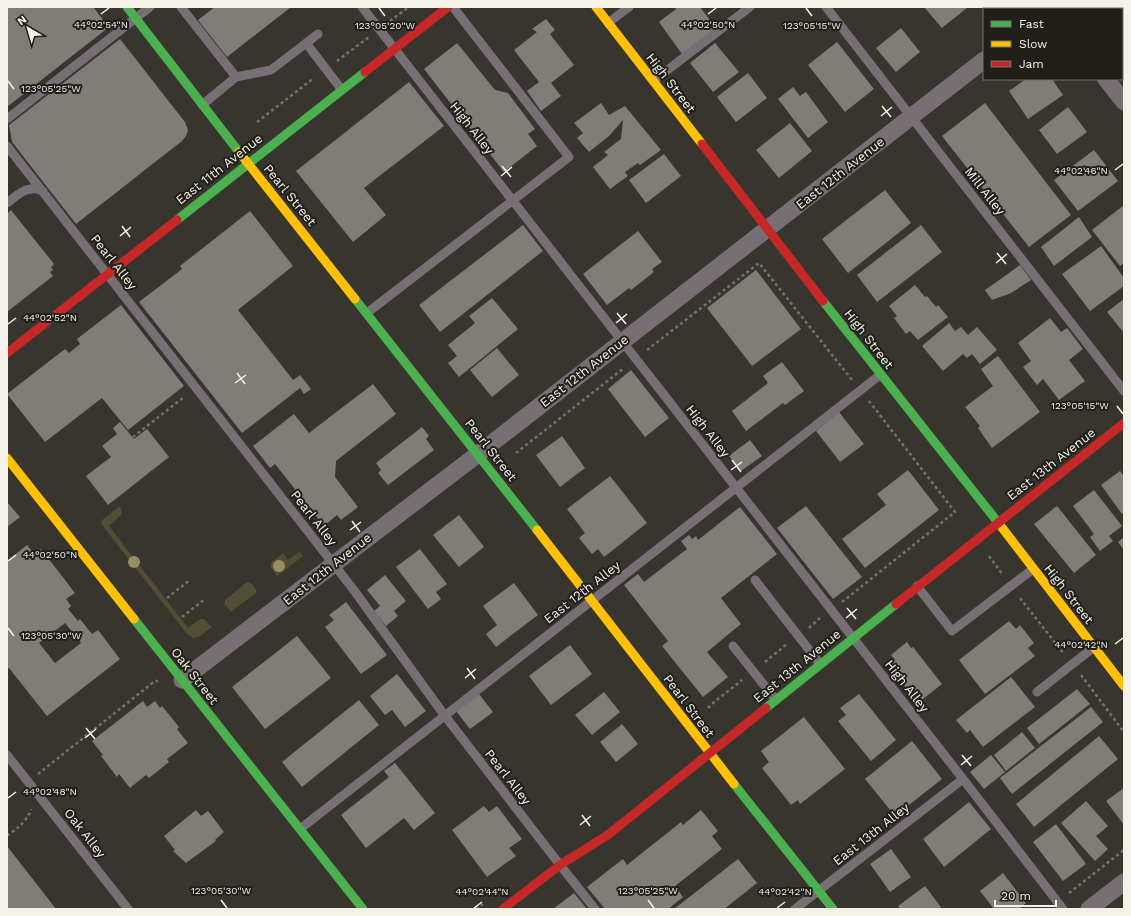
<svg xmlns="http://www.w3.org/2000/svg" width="1131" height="916" font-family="'Work Sans',sans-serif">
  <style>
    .green { fill: #534d36 }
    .building { fill: #7e7d77; fill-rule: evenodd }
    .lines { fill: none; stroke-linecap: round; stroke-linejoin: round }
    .path { stroke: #787173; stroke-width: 2.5; stroke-dasharray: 3 3; stroke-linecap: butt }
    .lane { stroke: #786f74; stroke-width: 9 }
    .street { stroke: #786f74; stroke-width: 17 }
    .fast { stroke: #4caf50; stroke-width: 9 }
    .slow { stroke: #ffc107; stroke-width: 9 }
    .jam { stroke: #c62828; stroke-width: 9 }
    .tree { fill: #978e66 }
    .ticks { fill: none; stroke: #f3f1e8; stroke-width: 1.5 }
    .labels { text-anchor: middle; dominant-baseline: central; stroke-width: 4; stroke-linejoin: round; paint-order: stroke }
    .street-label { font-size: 13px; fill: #f3f1e8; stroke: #211f19 }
    .ticks-label { font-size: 10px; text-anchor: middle; fill: #f3f1e8; stroke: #211f19; stroke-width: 4; stroke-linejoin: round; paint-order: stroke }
  </style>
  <rect width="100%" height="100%" fill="#37352e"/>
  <!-- green -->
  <path class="green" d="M120 506 122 514 109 526 188 628 200 619H204L212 627 199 637 193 638 187 634 102 525 101 521Z
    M299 552H300L303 556 277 576 271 568V563L283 553 288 560Z
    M247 582 252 584 257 592 231 612 225 605V600Z"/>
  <!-- building -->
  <path class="building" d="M7 7H93L109 27 7 107Z
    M215 7H291L227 57 198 20Z
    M675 7H700L716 28 682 54 659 22 676 9Z
    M924 7H968L942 28Z
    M1120 7H1124V23L1122 21V9H1118Z
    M546 19 555 30 550 34 574 65 551 83 561 96 541 111 527 91 539 82 514 50 537 32 532 29Z
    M901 28 920 52 896 72 876 48Z
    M120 39 185 122 188 130 186 136 182 141 76 224 12 142 9 125Z
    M837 42 874 89 845 112 808 65Z
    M457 43 495 90 508 93 535 129 528 134 537 146 504 172 424 69Z
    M715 43 739 72 713 92 690 63Z
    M748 73 767 98 736 122 717 97Z
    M1026 79H1052L1063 95 1028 119 1009 91Z
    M409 82 444 126 364 188 386 215 353 242 296 171Z
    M793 87 800 96 806 92 828 122 808 138 778 99Z
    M601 103 609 115 625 106 661 150 640 165 638 163 625 172 628 176 610 189 593 167 608 155 604 152 621 139 623 120 609 136 589 152 577 138 583 133 574 123Z
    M985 103 1071 215 1029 247 942 136Z
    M1068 107 1087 132 1057 154 1039 130Z
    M790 123 812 151 779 178 756 150Z
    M1094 150 1118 181 1078 211 1054 180Z
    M664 154 681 176 646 203 629 180Z
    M885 190 911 223 848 273 822 239Z
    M1124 205V263L1120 266 1092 230Z
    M11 210 54 264 51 267 53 270 50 272 53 276 7 312V211L8 213Z
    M250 211 293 266 238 310 293 380 300 375 311 389 304 394 300 388 242 433 139 302 182 269 180 266Z
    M1079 217 1092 237 1054 266 1041 247Z
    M523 225 543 251 440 332 419 305Z
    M921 225 942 252 877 302 857 275Z
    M638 231 662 262 652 269 654 272 631 290 629 288 607 305 583 274Z
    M1101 246 1124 278V286L1090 311 1062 274Z
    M1020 265 1031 280 1011 293 992 300 985 290Z
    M756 270 801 329 752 366 707 308Z
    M915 285 925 297 927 296 936 307 938 305 948 317 918 340 910 331 906 334 894 318 897 316 889 306Z
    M492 298 518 329 459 377 448 363 457 356 448 345 475 323 469 316Z
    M1124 299V333L1107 312Z
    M121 305 184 386 128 430 102 398 45 442 7 394 65 349 69 353 80 344 77 339Z
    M1050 318 1061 332 1067 328 1083 349 1069 360 1085 381 1059 400 1043 379 1037 385 1023 367 1031 361 1018 343Z
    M949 323 955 331 961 327 968 335 977 327 997 350 980 364 972 354 967 358 963 354 943 371 922 346Z
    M497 348 519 375 492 397 470 370Z
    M998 356 1040 412 992 448 978 428 980 426 965 407 993 386 981 369Z
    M782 362 804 391 785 405 783 403 746 431 732 411 768 383 763 376Z
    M631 370 669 418 645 437 608 389Z
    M373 384 396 414 336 461 335 477 358 507 341 520 337 515 324 526 275 464 270 468 253 446 294 414 309 433Z
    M839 412 864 444 840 462 816 431Z
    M120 422 134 439 147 429 169 457 108 505 86 476 111 457 102 446 117 434 113 428Z
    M422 427 429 436 426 439 434 450 388 485 378 473 381 470 376 463Z
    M562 436 585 468 560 487 536 455Z
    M750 440 762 456 741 471 729 456Z
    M908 470 939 510 865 568 842 539 886 505 877 494Z
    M1120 471 1124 476V512L1122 514 1101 485Z
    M610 476 647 523 604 557 598 549 592 554 579 538 585 533 567 509Z
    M1094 490 1122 526 1109 536 1113 541 1100 551 1090 537 1094 534 1073 506Z
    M7 502 20 517 7 527Z
    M806 506 862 577 833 599 777 528Z
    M1057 506 1096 555 1074 573 1034 524Z
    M740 507 777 554 721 598 741 624 707 652 728 677 703 697 662 646 668 641 624 585 638 574 644 582 687 549 681 541 689 535 692 539 696 536 698 540Z
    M459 515 484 547 459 567 433 535Z
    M1124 537V550L1118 542Z
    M27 545 34 554 41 549 75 593 66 599 71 606 68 609 78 621 80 619 92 634 98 630 120 659 47 716 9 668 7 669V561ZM65 623 81 643 55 663 39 643Z
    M420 549 447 584 436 592 441 599 428 609 396 567Z
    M385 575 406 601 394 611 398 616 386 626 374 611 380 606 367 590Z
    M514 583 538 615 496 647 486 634 497 625 483 606Z
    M346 602 387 655 361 674 325 627 334 620 329 615Z
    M1009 621 1016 629 1020 625 1034 643 1028 648 1035 656 985 694 959 660Z
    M297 636 331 678 265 729 232 687Z
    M907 642 911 648 913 647 942 684 918 703 888 665 895 660 891 655Z
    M570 645 592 674 551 705 529 676Z
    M397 674 426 711 405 727 392 710 385 715 370 696Z
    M1011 677 1035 707 983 747 970 730 967 733 956 720Z
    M1077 689 1090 704 1039 744 1027 728Z
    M604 692 620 712 592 735 575 715Z
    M479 694 493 712 470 729 456 711Z
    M859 694 896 740 871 761 838 721 846 715 840 708Z
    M359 700 379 725 302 787 282 762Z
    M143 701 147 707 155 701 160 708 162 706 179 727 177 729 188 743 167 759 169 762 149 778 146 775 130 788 119 774 117 777 101 756 103 755 92 741Z
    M1091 707 1103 722 1012 794 1000 778Z
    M804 717 845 769 800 804 798 800 791 805 762 768 769 762 761 751Z
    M622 724 638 744 616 762 600 742Z
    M1022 732 1035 748 1006 771 994 755Z
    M1099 736 1118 759 1034 827 1016 804Z
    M912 741 942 779 895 816 865 779Z
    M991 755 1005 772 984 789 970 772Z
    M395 763 435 813 414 830 404 818 366 848 341 815 389 777 384 771Z
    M1124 788V825L1106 801Z
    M1086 801 1108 826 1096 836 1108 849 1095 861 1061 823Z
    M969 802 991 829 944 867 923 839Z
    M484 806 489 812 497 806 522 839 509 848 516 856 487 877 452 830Z
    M196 810 201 816 208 811 224 832 215 840 216 841 186 863 173 851 175 850 164 836Z
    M701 810 718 831 712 836 722 849 675 886 683 897 668 909H605L587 887 623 859 627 865 681 822 683 825Z
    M1056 824 1086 864 1063 881 1033 842Z
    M7 846 56 909H7Z
    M891 849 911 877 890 892 870 864Z
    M738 859 757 883 724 909H674Z
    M1003 873 1026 903 1019 909H994L980 891Z
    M925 886 941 907 939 909H900L898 906Z
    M574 893 587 909H553Z"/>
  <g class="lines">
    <!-- path -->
    <path class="path" d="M390 21 409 7
      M337 61 369 37
      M257 122 314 78
      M647 350 759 263 852 380
      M133 437 184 397
      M516 453 624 368
      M989 556 1003 575
      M167 598 190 580
      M1020 598 1064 654
      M842 602 955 512 869 401
      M182 617 205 599
      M809 628 820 618
      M765 662 787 644
      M1081 675 1124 732
      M708 708 713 703 742 680
      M38 774 155 681H158
      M7 836C17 828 27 822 31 809
      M1069 893 1124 850
      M476 909 483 904"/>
    <!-- lane -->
    <path class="lane" d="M181 7 236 77
      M362 7 963 779 1063 909
      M826 7 1124 391
      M608 23 629 7
      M306 43 342 90
      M653 81 750 7
      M202 105 236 77 271 70 318 34
      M7 119 150 7
      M7 146 353 589 445 716 560 865 595 909
      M7 203C18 194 29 184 43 191
      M367 313 569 157 453 7
      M755 580 820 664
      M917 586 952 631 1033 569
      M733 646 776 700
      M1037 692 1094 647
      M7 755 128 909
      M300 829 880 375
      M795 909 963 779"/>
    <!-- street -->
    <path class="street" d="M1050 9 1053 7
      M1106 79 1124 102
      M182 680 478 454 984 60
      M1089 909 1124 882"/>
    <!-- fast -->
    <path class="fast" d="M127 7 239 152
      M177 220 365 72
      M355 299 537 530
      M823 301 1000 525
      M134 619 363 909
      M766 708 896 604
      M734 784 833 909"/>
    <!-- slow -->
    <path class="slow" d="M596 7 702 144
      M239 152 355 299
      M7 458 134 619
      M1000 525 1124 686
      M537 530 734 784"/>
    <!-- jam -->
    <path class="jam" d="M365 72 448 7
      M702 144 823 301
      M7 353 177 220
      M896 604 1124 423
      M503 909 560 865 609 834 766 708"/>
  </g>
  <!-- trees -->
  <g class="tree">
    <circle cx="134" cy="562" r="6"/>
    <circle cx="279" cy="566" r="6"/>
  </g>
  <!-- ticks -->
  <path class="ticks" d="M379 8 385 16M806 8 812 16M101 14 109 8M708 14 716 8M8 81 14 89M882 106 891 117M881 116 892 107M502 166 511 177M1115 170 1123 164M501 176 512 167M122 226 130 237M120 236 131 227M997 253 1006 264M996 263 1007 254M617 313 626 324M616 323 627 314M8 324 16 318M237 373 245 384M235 383 246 375M1117 406 1123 414M732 460 741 472M731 470 742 462M352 521 360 532M350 530 361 522M8 561 16 555M847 608 856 619M846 618 857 609M8 628 14 636M1115 644 1123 638M467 668 475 679M465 678 476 669M86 728 95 739M85 738 96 729M962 755 971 766M961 765 972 756M8 798 16 792M582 815 590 826M580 825 591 816M221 900 227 908M648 900 654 908M474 908 482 902M777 908 785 902"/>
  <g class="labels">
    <!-- street labels -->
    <g class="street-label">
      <text transform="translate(671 83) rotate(52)">High Street</text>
      <text transform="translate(472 128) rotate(52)">High Alley</text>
      <text transform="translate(219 169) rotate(-38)">East 11th Avenue</text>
      <text transform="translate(840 173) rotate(-38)">East 12th Avenue</text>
      <text transform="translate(985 191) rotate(52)">Mill Alley</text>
      <text transform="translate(290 195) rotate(51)">Pearl Street</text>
      <text transform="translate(114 262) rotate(52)">Pearl Alley</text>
      <text transform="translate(869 339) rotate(52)">High Street</text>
      <text transform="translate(584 371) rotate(-38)">East 12th Avenue</text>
      <text transform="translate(708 431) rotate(52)">High Alley</text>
      <text transform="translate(491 450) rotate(52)">Pearl Street</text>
      <text transform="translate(1051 464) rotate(-38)">East 13th Avenue</text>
      <text transform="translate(314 518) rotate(52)">Pearl Alley</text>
      <text transform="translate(327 569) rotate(-38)">East 12th Avenue</text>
      <text transform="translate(582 592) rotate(-38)">East 12th Alley</text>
      <text transform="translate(1069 594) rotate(52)">High Street</text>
      <text transform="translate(797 666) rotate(-39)">East 13th Avenue</text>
      <text transform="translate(195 676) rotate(52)">Oak Street</text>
      <text transform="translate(907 686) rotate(52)">High Alley</text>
      <text transform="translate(689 706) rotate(53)">Pearl Street</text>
      <text transform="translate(508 777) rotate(52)">Pearl Alley</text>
      <text transform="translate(85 833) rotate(52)">Oak Alley</text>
      <text transform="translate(871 834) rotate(-38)">East 13th Alley</text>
    </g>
  </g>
  <g class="ticks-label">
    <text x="101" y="28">44°02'54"N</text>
    <text x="708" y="28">44°02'50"N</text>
    <text x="385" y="29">123°05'20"W</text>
    <text x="812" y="29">123°05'15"W</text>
    <text x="51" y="92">123°05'25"W</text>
    <text x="1081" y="174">44°02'46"N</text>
    <text x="50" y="321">44°02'52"N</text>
    <text x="1080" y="409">123°05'15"W</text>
    <text x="50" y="558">44°02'50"N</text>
    <text x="51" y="639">123°05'30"W</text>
    <text x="1081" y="648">44°02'42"N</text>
    <text x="50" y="795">44°02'48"N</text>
    <text x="221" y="894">123°05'30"W</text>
    <text x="648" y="894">123°05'25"W</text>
    <text x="482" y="895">44°02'44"N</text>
    <text x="785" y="895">44°02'42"N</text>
  </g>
  <!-- border -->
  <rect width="1131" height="916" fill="none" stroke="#f3f1e8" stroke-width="16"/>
  <!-- legend -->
  <rect x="983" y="8" width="140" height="72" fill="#211f19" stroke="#75736c"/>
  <rect x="991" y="21" width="20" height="6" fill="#4caf50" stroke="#75736c"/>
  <text x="1019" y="28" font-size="12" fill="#f3f1e8">Fast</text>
  <rect x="991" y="41" width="20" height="6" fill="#ffc107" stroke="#75736c"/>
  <text x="1019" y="48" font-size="12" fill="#f3f1e8">Slow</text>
  <rect x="991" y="61" width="20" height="6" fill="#c62828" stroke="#75736c"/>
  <text x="1019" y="68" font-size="12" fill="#f3f1e8">Jam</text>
  <!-- north arrow -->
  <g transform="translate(28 28) rotate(322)" stroke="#211f19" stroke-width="3" paint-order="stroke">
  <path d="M0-3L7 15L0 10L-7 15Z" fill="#f3f1e8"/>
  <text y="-6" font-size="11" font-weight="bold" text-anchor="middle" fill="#f3f1e8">N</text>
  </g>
  <!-- scale -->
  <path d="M995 900v6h61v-6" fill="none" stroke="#f3f1e8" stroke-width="2"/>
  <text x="1001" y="900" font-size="12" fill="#f3f1e8" stroke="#211f19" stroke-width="3" paint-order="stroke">20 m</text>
</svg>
